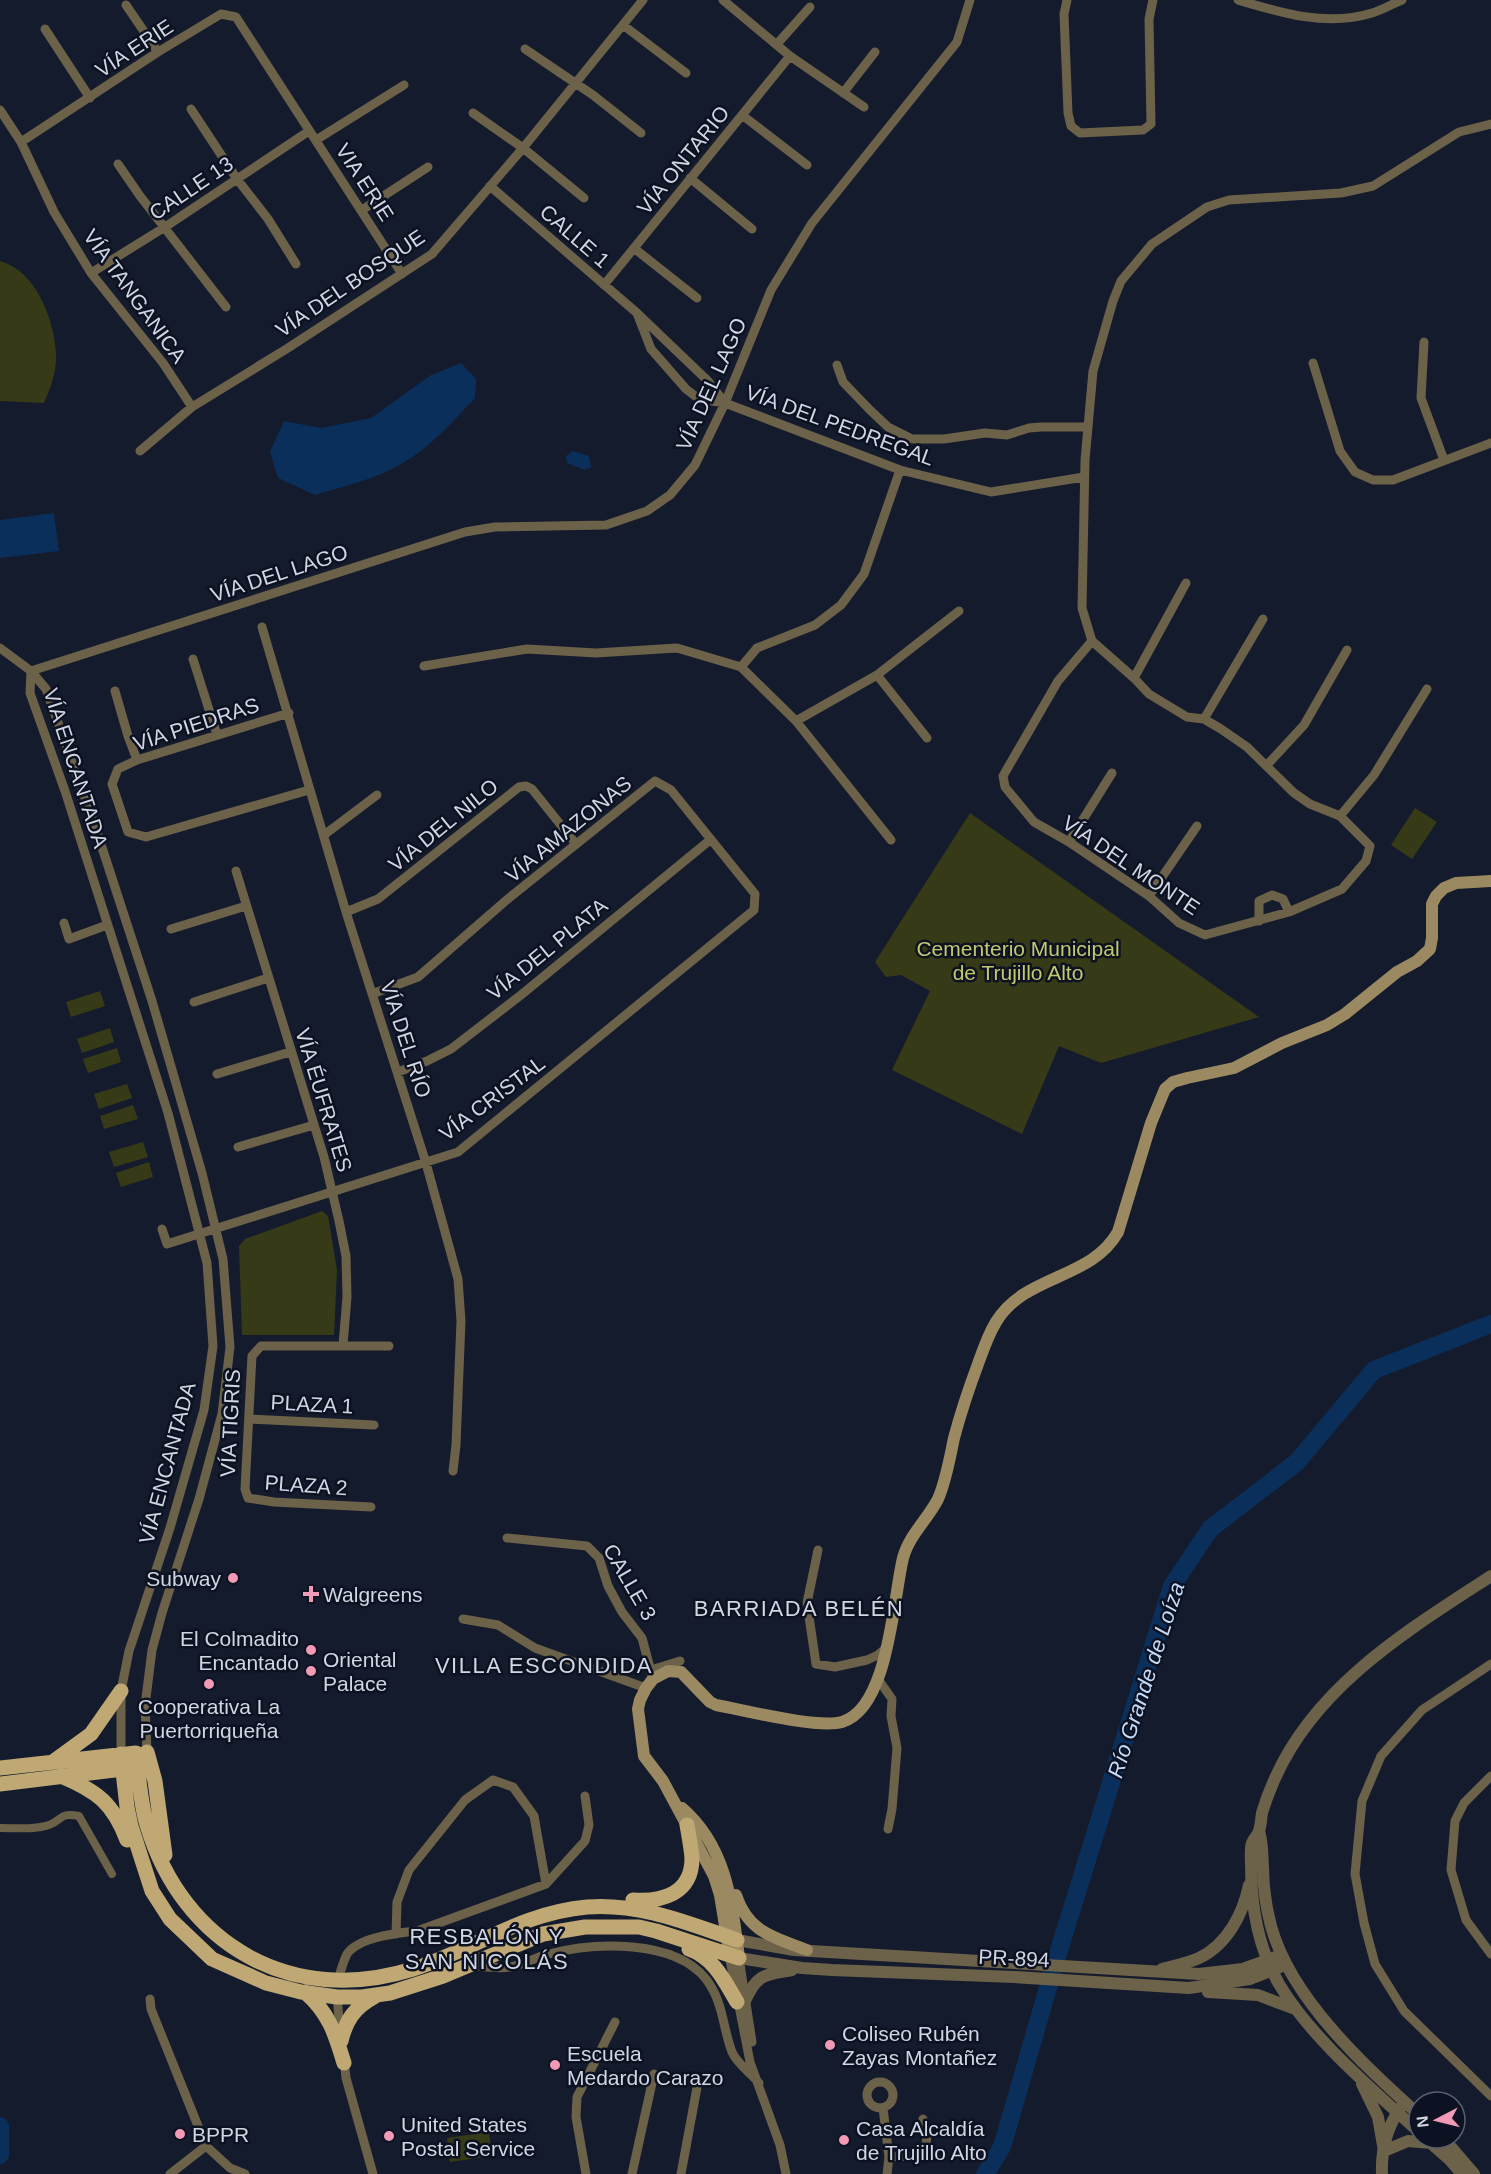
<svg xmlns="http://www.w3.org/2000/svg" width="1491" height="2174" font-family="Helvetica,sans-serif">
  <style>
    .green { fill: #373a16 }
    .water { fill: #0b2f5b }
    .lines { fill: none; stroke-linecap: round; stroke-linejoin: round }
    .river { stroke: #0b2f5b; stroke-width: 18 }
    .pedestrian { stroke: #6c6149; stroke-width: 8 }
    .minor { stroke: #6c6149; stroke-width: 9 }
    .tertiary { stroke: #6c6149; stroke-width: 12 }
    .secondary { stroke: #9b8961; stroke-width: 12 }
    .primary { stroke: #bfa873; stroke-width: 15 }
    .poi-dot { fill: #f09ab6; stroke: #0c1222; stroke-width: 2 }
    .labels { text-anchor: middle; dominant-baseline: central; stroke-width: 5; stroke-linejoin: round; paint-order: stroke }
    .street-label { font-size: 21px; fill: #d1d6e2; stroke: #0c1222 }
    .park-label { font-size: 21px; fill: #c0ca6c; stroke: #0c1222 }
    .poi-label { font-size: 21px; fill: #d1d6e2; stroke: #0c1222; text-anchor: start }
    .neighbourhood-label { font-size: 22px; letter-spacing: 1.5px; fill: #d1d6e2; stroke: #0c1222 }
    .water-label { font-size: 22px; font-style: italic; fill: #c5dbf8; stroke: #0c1222 }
  </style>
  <rect width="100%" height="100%" fill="#141b2c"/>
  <!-- green -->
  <path class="green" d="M0 261C36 271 54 319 56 353 57 371 51 387 44 403L0 401Z
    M1415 808 1437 822 1412 859 1391 845Z
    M970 813 1259 1017 1101 1063 1059 1046 1022 1134 892 1070 930 991 901 975 886 977 875 962Z
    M100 991 105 1006 71 1017 66 1002Z
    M110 1028 114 1042 82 1053 77 1039Z
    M117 1048 121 1062 88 1073 83 1059Z
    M127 1084 132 1098 99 1109 94 1094Z
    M133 1105 138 1119 104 1129 100 1116Z
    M143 1142 148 1157 114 1167 109 1152Z
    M149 1162 153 1177 121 1187 116 1173Z
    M322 1211 328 1216 337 1270 334 1335H242L239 1246 245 1239Z
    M489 2132 492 2156 450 2162 447 2138Z"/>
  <!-- water -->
  <path class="water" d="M461 363 476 379 475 398C453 421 431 447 403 463 377 479 344 486 315 495L278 478 270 452 284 421 321 428 371 418 431 375Z
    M573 451 589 456 591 467 585 470 567 463 566 456Z
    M54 513 59 551 0 558V520Z"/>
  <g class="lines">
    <!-- river -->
    <path class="river" d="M0 2126V2155
      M985 2174 1002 2147 1056 1960 1172 1586 1210 1529 1297 1462 1374 1370 1491 1324"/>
    <!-- pedestrian -->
    <path class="pedestrian" d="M0 1828C15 1828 35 1830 49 1825 63 1820 59 1812 79 1816L112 1874"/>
    <!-- minor -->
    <path class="minor" d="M723 0 790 56 864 107
      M1067 0 1064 14 1068 113 1071 126 1080 133 1143 130 1151 124 1149 19 1153 0
      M1238 0C1281 13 1327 27 1372 13 1382 10 1392 4 1402 0
      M126 5 158 52
      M623 25 686 73
      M45 29 90 98
      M777 44 810 7
      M525 49 593 95 641 133
      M843 93 875 52
      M191 109 237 179 268 219 296 264
      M0 110 21 142 54 212 91 273 163 363 192 407
      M473 113 523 148 584 198
      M742 115 807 165
      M316 140 404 85
      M21 142 158 52 221 14 236 17 402 274
      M118 164 140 196 226 307
      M690 178 752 229
      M490 186 637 313 708 381 725 403
      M362 210 428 167
      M635 249 697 298
      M91 273 165 227 309 131
      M604 285 790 56
      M637 313 651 349 686 389 699 399 725 403 900 470 991 492 1084 477
      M1424 342 1421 398 1444 460
      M1313 363 1340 451 1355 472 1373 480H1393L1491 443
      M837 365 843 382 870 410 888 427 912 439H944L985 433 1007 435 1029 428 1041 427H1088
      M140 451 192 407 288 348 432 254 523 148 643 0
      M262 627 346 912 426 1163 458 1279 461 1321 456 1445 453 1471
      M1092 641 1058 681 1003 776 1005 787 1034 822 1069 842 1149 896 1179 923 1205 935 1289 912 1342 889 1366 861 1370 846 1340 816 1310 804 1294 793 1247 747 1221 729 1204 719 1187 717 1149 694 1134 678 1092 641 1082 608 1085 460 1093 371 1113 301 1121 281 1152 244 1207 207 1229 200 1341 193 1373 186 1459 132 1491 124
      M0 648 31 671 46 689 96 829 152 1001 202 1173 223 1259 230 1347 222 1414 199 1499 162 1613 152 1650 145 1706 147 1752
      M193 659 217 735
      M424 666 527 649 596 653 677 648 741 667 796 721 891 840
      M741 667 757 648 815 625 841 605 864 574 900 470
      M31 671 465 532 495 527 606 525 647 511 670 495 695 465 725 403 771 290 812 223 957 42 970 0
      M31 671 30 693 65 791 168 1113 207 1263 213 1346 204 1410 170 1528 129 1651 121 1691V1754
      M877 675 927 738
      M1134 678 1186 583
      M115 691 128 736 137 760
      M289 713 137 760 118 769 112 784 128 832 146 837 309 790
      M1204 719 1263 619
      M796 721 877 675 959 611
      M1267 765 1304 725 1347 650
      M1340 816 1374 775 1427 689
      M324 835 377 795
      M1069 842 1112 773
      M236 871 324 1157 339 1221 346 1256 347 1297 343 1345
      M1149 896 1197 826
      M346 912 378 899 519 787 526 786 532 789 576 844
      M1259 921V901L1272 895 1283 899 1289 912
      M64 923 69 939 107 925
      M171 929 246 906
      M194 1002 268 978
      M398 1072 427 1061 451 1049 521 995 710 840
      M217 1074 290 1052
      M238 1147 314 1125
      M162 1229 167 1244 458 1152 754 910 755 894 671 790 655 781 509 898 418 977 372 994
      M249 1419 374 1425
      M371 1507 274 1502 248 1498 245 1489 252 1356 261 1346H389
      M507 1538 587 1546 599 1558 608 1586 622 1612 642 1638 653 1679
      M818 1550 807 1603 816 1664 835 1667 867 1660 878 1655 885 1649
      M463 1619 498 1625 535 1648 646 1688
      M1491 1664 1422 1710 1381 1756 1362 1801 1355 1874 1364 1923 1375 1964 1404 2011 1491 2096
      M651 1670 680 1661
      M878 1679 892 1699 891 1716 897 1748 892 1809 888 1829
      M1491 1776 1464 1803 1455 1821 1451 1870 1466 1920 1491 1954
      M396 1934 397 1902 409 1870 465 1800 493 1780 513 1787 534 1816 546 1884
      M729 1955 750 2062 780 2145 786 2174
      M739 1958 752 2042
      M473 1966C485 1967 499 1969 510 1967 523 1965 536 1957 549 1954 594 1942 674 1939 706 1979 724 2003 722 2026 732 2052 737 2064 751 2073 759 2083
      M338 1981C340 1973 343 1962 347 1954 359 1937 398 1933 417 1931L546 1884 585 1841 589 1825 585 1796
      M337 1995 340 2032
      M150 1999 151 2009 206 2146 230 2168 245 2174
      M344 2060 346 2078 373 2174
      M867 2095a13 13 0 1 1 26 0a13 13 0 1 1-26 0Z
      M883 2108 889 2157
      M170 2174 206 2146
      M586 2174 576 2117 577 2097 615 2022
      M632 2174 654 2074
      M681 2174 698 2082
      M887 2174 889 2157 913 2156 926 2145 927 2135 923 2119"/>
    <!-- tertiary -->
    <path class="tertiary" d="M1259 1831C1263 1844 1262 1854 1263 1867 1263 1887 1266 1907 1271 1926 1291 1999 1364 2065 1419 2115
      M737 1940 794 1950 1199 1974 1243 1969 1281 1955
      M739 1958 802 1968 832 1970 1014 1977 1189 1988 1250 1979 1285 1965
      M1162 1969C1174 1966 1188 1963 1199 1958 1227 1945 1243 1914 1249 1885
      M1208 1992 1258 1995 1295 2009
      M745 2001C757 1973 766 1975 792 1970
      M1362 2084 1378 2117 1384 2151
      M1419 2132C1372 2089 1311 2038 1279 1984 1258 1948 1251 1906 1251 1865 1251 1858 1250 1849 1252 1843 1254 1838 1258 1835 1259 1831 1261 1825 1261 1819 1262 1813 1265 1803 1269 1792 1273 1783 1313 1687 1408 1630 1491 1576
      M1425 2138 1450 2160 1462 2174
      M1443 2138 1474 2174
      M1384 2151 1408 2141 1431 2143
      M1382 2174C1381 2150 1387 2127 1401 2107"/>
    <!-- secondary -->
    <path class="secondary" d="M682 1808C727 1847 732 1903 739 1958
      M736 1895C748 1932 773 1937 807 1950
      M728 1944 720 1895 714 1876 663 1781 644 1756 638 1709 640 1700 646 1688 653 1679 668 1671 681 1672 710 1702 716 1705C744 1710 817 1729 842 1722 889 1708 893 1599 903 1558 909 1535 928 1519 938 1499 946 1481 950 1457 954 1438 961 1412 969 1388 978 1364 983 1350 988 1335 996 1322 1025 1274 1091 1280 1118 1232L1151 1123 1165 1089 1173 1082 1187 1078 1234 1068 1282 1043 1327 1025 1345 1014 1397 972 1417 961 1430 949 1432 938V904L1436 896 1444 888 1456 883 1491 881"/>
    <!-- primary -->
    <path class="primary" d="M147 1752 155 1781 165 1855
      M121 1754 127 1807 131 1826 152 1891 170 1919 212 1959 266 1983 301 1992 337 1997H362L390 1993 443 1976 543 1934 585 1927H639L656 1931 739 1958
      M54 1761 91 1734 121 1691
      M0 1768 136 1753C139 1777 140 1802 147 1825 183 1945 292 2007 413 1969 474 1950 520 1913 587 1907 641 1903 687 1923 737 1940
      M61 1776C97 1791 113 1803 127 1840
      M0 1784 131 1768
      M633 1900C662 1902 692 1894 692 1858 691 1847 689 1836 687 1825
      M689 1949C714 1958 724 1980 737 2002
      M305 1992C329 2013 335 2033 344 2063
      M341 2041C346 2020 354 2008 374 1997"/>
  </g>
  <!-- markers -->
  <g class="poi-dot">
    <circle cx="233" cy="1578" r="6"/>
    <path d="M308 1585h6v6h6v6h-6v6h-6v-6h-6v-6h6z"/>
    <circle cx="311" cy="1650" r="6"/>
    <circle cx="311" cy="1671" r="6"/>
    <circle cx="209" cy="1684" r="6"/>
    <circle cx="830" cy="2045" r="6"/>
    <circle cx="555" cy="2065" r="6"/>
    <circle cx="180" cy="2134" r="6"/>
    <circle cx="389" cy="2136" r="6"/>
    <circle cx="844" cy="2140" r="6"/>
  </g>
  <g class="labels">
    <!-- street labels -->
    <g class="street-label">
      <text transform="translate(134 48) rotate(-33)">VÍA ERIE</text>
      <text transform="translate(683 160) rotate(-51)">VÍA ONTARIO</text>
      <text transform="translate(365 182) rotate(57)">VIA ERIE</text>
      <text transform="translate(191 188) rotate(-34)">CALLE 13</text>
      <text transform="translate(575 236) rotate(41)">CALLE 1</text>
      <text transform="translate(350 283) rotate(-34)">VÍA DEL BOSQUE</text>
      <text transform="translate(135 296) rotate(54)">VÍA TANGANICA</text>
      <text transform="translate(711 384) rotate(-66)">VÍA DEL LAGO</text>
      <text transform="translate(840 425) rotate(20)">VÍA DEL PEDREGAL</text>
      <text transform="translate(279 573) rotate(-18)">VÍA DEL LAGO</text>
      <text transform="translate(196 724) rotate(-18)">VÍA PIEDRAS</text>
      <text transform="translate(76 768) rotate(72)">VÍA ENCANTADA</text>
      <text transform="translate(443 825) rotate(-39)">VÍA DEL NILO</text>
      <text transform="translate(568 829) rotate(-39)">VÍA AMAZONAS</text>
      <text transform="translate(1131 865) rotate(34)">VÍA DEL MONTE</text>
      <text transform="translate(547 949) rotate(-39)">VÍA DEL PLATA</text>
      <text transform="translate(406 1039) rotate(72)">VÍA DEL RÍO</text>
      <text transform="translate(492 1098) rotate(-37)">VÍA CRISTAL</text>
      <text transform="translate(324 1100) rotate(73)">VÍA ÉUFRATES</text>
      <text transform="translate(312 1404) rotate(3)">PLAZA 1</text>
      <text transform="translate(230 1423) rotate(-87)">VÍA TIGRIS</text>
      <text transform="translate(167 1463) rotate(-75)">VÍA ENCANTADA</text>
      <text transform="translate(306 1485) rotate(4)">PLAZA 2</text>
      <text transform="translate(630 1582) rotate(60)">CALLE 3</text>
      <text transform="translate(1014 1958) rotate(3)">PR-894</text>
    </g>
    <!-- park labels -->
    <g class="park-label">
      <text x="1018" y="948">Cementerio Municipal<tspan x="1018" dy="24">de Trujillo Alto</tspan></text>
    </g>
    <!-- poi labels -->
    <g class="poi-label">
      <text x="221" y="1578" text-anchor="end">Subway</text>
      <text x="323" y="1594">Walgreens</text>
      <text x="299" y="1638" text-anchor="end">El Colmadito<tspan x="299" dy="24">Encantado</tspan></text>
      <text x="323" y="1659">Oriental<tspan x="323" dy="24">Palace</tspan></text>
      <text x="209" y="1706" text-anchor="middle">Cooperativa La<tspan x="209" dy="24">Puertorriqueña</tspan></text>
      <text x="842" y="2033">Coliseo Rubén<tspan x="842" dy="24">Zayas Montañez</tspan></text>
      <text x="567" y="2053">Escuela<tspan x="567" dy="24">Medardo Carazo</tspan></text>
      <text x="401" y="2124">United States<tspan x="401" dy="24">Postal Service</tspan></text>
      <text x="856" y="2128">Casa Alcaldía<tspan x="856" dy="24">de Trujillo Alto</tspan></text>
      <text x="192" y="2134">BPPR</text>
    </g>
    <!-- neighbourhood labels -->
    <g class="neighbourhood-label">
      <text x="799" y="1608">BARRIADA BELÉN</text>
      <text x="544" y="1665">VILLA ESCONDIDA</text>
      <text x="487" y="1936">RESBALÓN Y<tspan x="487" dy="25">SAN NICOLÁS</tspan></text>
    </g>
    <!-- water labels -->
    <g class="water-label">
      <text transform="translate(1146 1680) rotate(-72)">Río Grande de Loíza</text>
    </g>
  </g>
  <!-- north arrow -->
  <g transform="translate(1437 2120) rotate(263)"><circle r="28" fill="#0c1222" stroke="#5b606f" stroke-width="1.5"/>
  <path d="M0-4.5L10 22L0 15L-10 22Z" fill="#f09ab6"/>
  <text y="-9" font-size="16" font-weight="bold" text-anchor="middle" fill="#d1d6e2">N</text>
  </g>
</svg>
